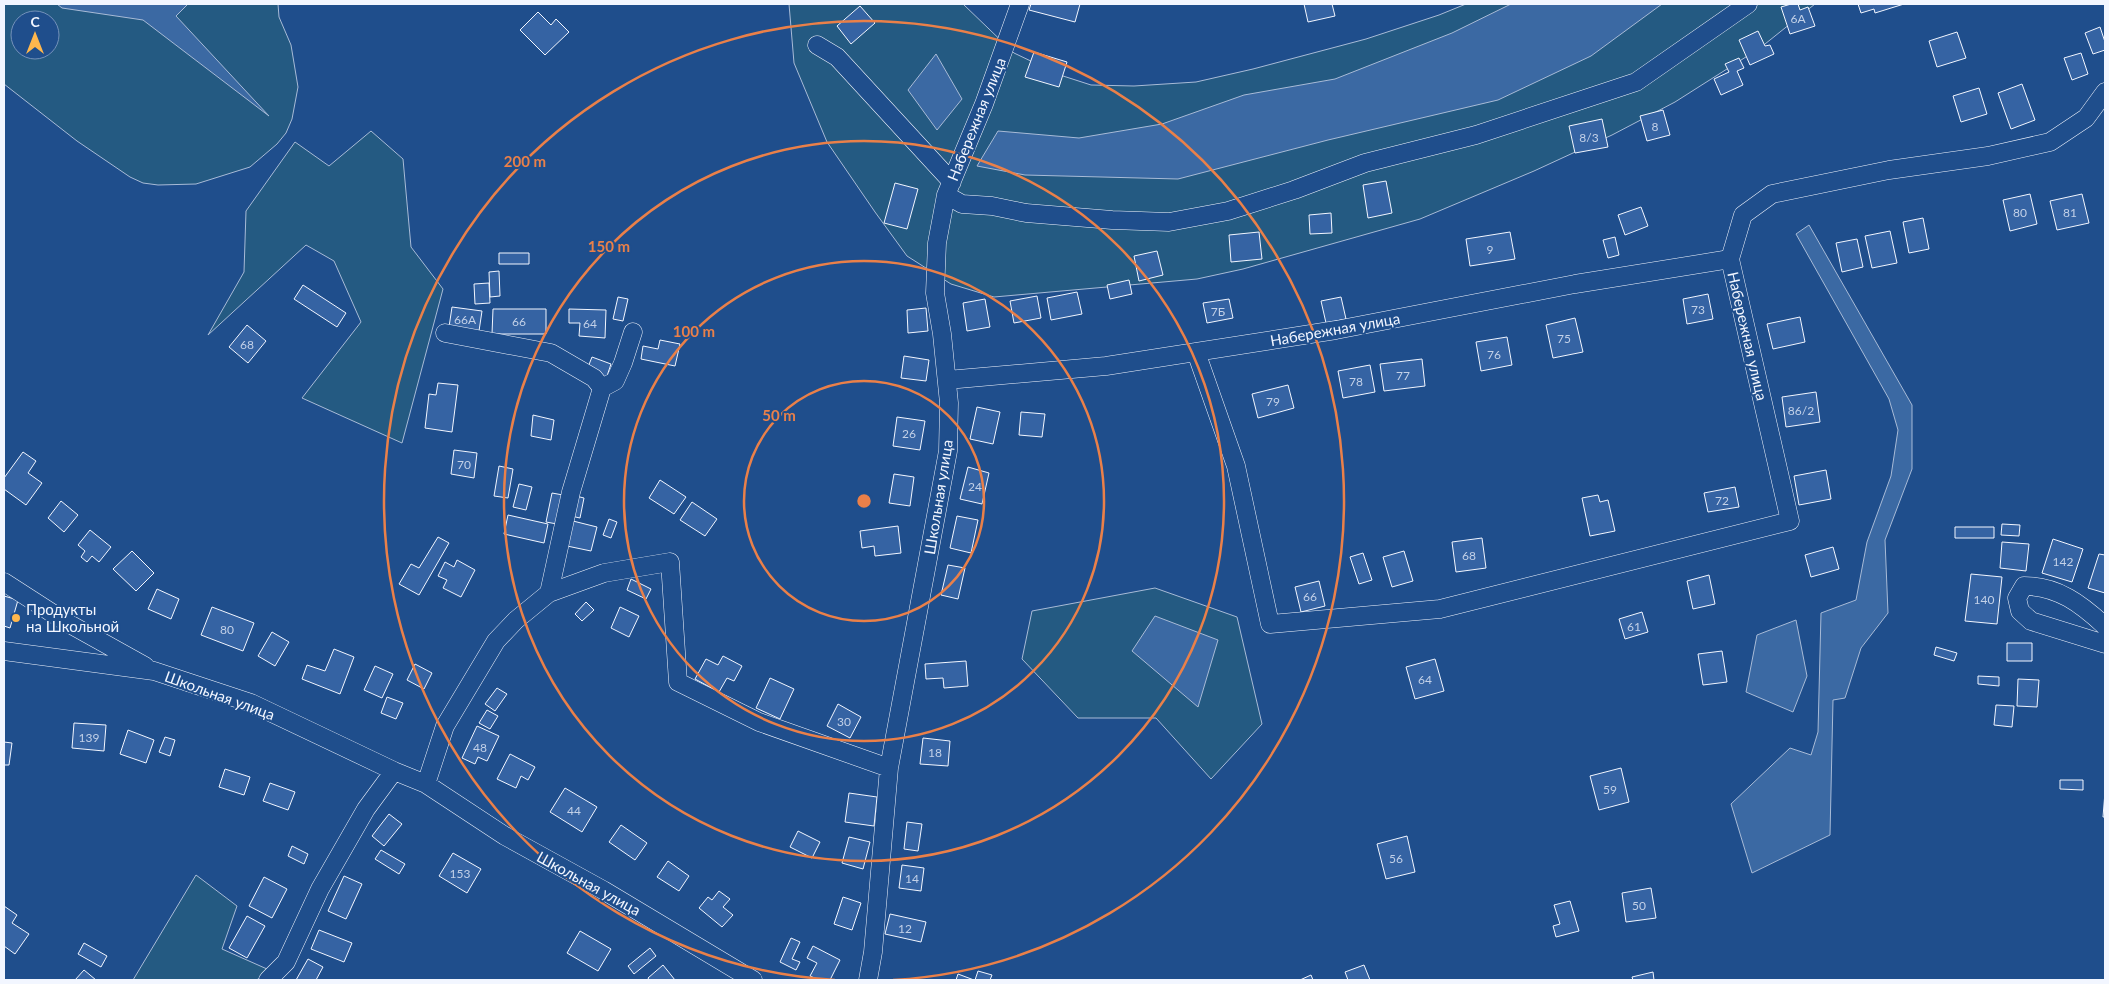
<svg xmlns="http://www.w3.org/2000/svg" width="2109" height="984" font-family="Lato,sans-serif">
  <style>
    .green { fill: #245a82; stroke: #a8bbd7; fill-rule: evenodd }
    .water { fill: #3b69a3; stroke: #a8bbd7 }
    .building { fill: #3563a3; stroke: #f2f6ff }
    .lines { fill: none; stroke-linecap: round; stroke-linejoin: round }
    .minor-casing { stroke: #f2f6ff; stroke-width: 19 }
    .minor { stroke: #1f4e8c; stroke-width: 18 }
    .ring { fill: none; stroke: #ea8049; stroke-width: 2.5 }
    .poi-dot { fill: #ffb74d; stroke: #1f4e8c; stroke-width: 2 }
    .labels { text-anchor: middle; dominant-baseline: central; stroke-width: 4; stroke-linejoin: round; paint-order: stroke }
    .number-label { font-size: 12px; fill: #c3d1e8 }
    .street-label { font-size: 15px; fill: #f2f6ff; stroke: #1f4e8c }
    .poi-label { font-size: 15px; fill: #f2f6ff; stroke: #1f4e8c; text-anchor: start }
    .centre { fill: #ea8049; stroke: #1f4e8c; stroke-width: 2.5 }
    .ring-label { font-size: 15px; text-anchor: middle; font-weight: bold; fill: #ea8049; stroke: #1f4e8c; stroke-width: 4; stroke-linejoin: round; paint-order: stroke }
  </style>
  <rect width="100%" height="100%" fill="#1f4e8c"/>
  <!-- green -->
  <path class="green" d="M4 4H278L279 17 291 45 298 87 292 119 286 133 277 144 250 167 196 184 158 185 143 183 130 177 77 141 4 84ZM20 20H50V50H20Z
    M789 4H963L1014 53 1060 75 1091 85 1134 86 1196 82 1253 69 1366 39 1439 15 1466 4H1815L1760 48 1675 102 1612 135 1534 171 1420 219 1243 269 1197 279 994 297 951 284 907 256 875 212 827 142 794 63Z
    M371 131 403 159 411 247 443 289 402 443 302 398 361 322 334 261 306 245 208 335 244 272 246 211 295 142 329 166Z
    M1155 588 1237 617 1262 724 1211 779 1156 718H1078L1022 659 1032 611Z
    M196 875 237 906 222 949 267 969 257 980H133Z"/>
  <!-- water -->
  <path class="water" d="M57 4H188L176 16 269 116 143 20 62 8Z
    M1511 4H1662L1591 56 1498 100 1328 140 1178 179 1025 175 977 166 998 131 1079 138 1162 124 1244 95 1335 79 1452 33Z
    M936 54 962 99 937 130 908 90Z
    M1809 225 1912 405V469L1885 540 1888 613 1861 648 1845 698 1833 700 1830 835 1752 873 1731 804 1790 748 1811 755 1818 732 1821 613 1856 600 1867 542 1891 476 1898 430 1889 399 1796 234Z
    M1155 616 1218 640 1198 707 1132 651Z
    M1796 620 1807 676 1793 712 1746 692 1757 635Z"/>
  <!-- building -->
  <path class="building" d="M1031 4H1080L1075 22 1029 10Z
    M1304 4H1332L1335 16 1308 22Z
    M1791 4H1798L1800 10 1808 7 1815 26 1790 34 1781 7Z
    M1858 4H1904L1875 13 1874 9 1861 13Z
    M860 6 875 23 851 44 837 26Z
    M538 12 551 25 556 19 569 32 545 55 520 30Z
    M2100 27 2105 42V50L2093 54 2085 33Z
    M1758 31 1765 46 1770 45 1774 54 1750 65 1739 40Z
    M1957 32 1966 58 1937 67 1929 41Z
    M1034 52 1067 62 1059 87 1025 77Z
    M2081 53 2088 74 2072 80 2064 58Z
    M1739 58 1744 68 1737 71 1743 85 1721 95 1714 79 1729 72 1725 64Z
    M2022 84 2035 120 2011 129 1998 93Z
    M1979 88 1987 114 1961 122 1953 96Z
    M1663 110 1670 135 1647 141 1640 116Z
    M1602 119 1608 147 1575 153 1569 126Z
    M1386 181 1392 213 1368 218 1363 185Z
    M895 183 918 189 907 229 884 223Z
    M2030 194 2037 224 2010 231 2003 200Z
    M2082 194 2089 223 2057 230 2050 201Z
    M1641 207 1648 226 1625 235 1618 215Z
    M1331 213 1332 233 1310 234 1309 215Z
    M1923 218 1929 249 1909 253 1903 222Z
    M1890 231 1897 263 1872 268 1865 236Z
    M1259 232 1262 259 1231 262 1229 235Z
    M1510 232 1515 259 1470 266 1466 239Z
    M1615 237 1619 255 1608 258 1603 240Z
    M1857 239 1863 267 1842 272 1836 243Z
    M1157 251 1163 275 1139 281 1134 256Z
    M499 253H529V264H499Z
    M499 271 500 296 490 297 489 272Z
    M1129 280 1132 294 1110 299 1107 285Z
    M489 283 490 303 475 304 474 284Z
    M303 285 346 313 337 327 294 299Z
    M1077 292 1082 314 1051 320 1047 298Z
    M1708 294 1713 319 1687 324 1683 299Z
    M1037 296 1041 318 1014 323 1010 301Z
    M618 297 628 299 623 321 613 319Z
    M1341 297 1346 319 1326 323 1321 301Z
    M985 299 990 327 967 331 963 303Z
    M1229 299 1233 318 1207 323 1203 303Z
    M452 307 482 311 479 331 449 327Z
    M926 308 928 331 908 333 907 310Z
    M493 309H546V334H492Z
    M569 309 606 310 605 338 579 336 580 323H569Z
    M1800 317 1805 342 1773 349 1767 324Z
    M1575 318 1583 352 1553 358 1546 325Z
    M247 325 266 341 248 363 229 347Z
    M1507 337 1512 365 1481 371 1476 342Z
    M660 340 680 344 675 366 641 359 643 346 658 349Z
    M904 356 929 360 926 381 901 378Z
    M592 357 611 364 606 379 586 372Z
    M1422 359 1425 386 1384 391 1380 364Z
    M1370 365 1375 392 1343 398 1338 371Z
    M438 383 458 385 452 432 425 428 429 394 436 395Z
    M1288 385 1294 408 1258 418 1252 394Z
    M1816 392 1820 422 1786 427 1782 397Z
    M977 407 1000 412 993 444 970 439Z
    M1021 412 1045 414 1042 437 1019 435Z
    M533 415 554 420 551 440 531 436Z
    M897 417 925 421 920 450 893 446Z
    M454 450 477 453 474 478 451 474Z
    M23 452 36 461 28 473 42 483 26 505 4 489V478Z
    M499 466 513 469 508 498 494 496Z
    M968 467 989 473 982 504 960 499Z
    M1826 470 1831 499 1799 505 1794 476Z
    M894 474 914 477 910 506 889 503Z
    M660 480 686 497 674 514 649 498Z
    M519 484 532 487 526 510 513 507Z
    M1735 487 1739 507 1708 512 1704 493Z
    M552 493 563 495 557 524 546 522Z
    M1598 495 1600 502 1608 500 1615 531 1590 536 1582 498Z
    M576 496 584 498 580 518 571 516Z
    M61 501 78 515 64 532 48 518Z
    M692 502 717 519 705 536 680 520Z
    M508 515 548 524 544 543 504 534Z
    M957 516 978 520 971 553 950 548Z
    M609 519 617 522 611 538 603 535Z
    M573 521 597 527 591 551 567 546Z
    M2002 524 2020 525 2019 536 2001 535Z
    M898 526 901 553 875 556 874 546 862 548 860 531Z
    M1955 527H1994V538H1955Z
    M90 530 111 547 99 562 92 556 87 562 81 557 85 551 78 545Z
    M438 537 449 543 419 595 399 584 411 564 419 568Z
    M1482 538 1486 568 1456 572 1452 542Z
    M2053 539 2083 549 2072 582 2042 573Z
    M2002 542 2029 544 2026 571 2000 568Z
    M1833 547 1839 569 1811 577 1805 555Z
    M132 551 154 573 136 591 113 569Z
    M1404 551 1413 581 1392 587 1383 557Z
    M1363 553 1372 580 1359 584 1350 557Z
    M2099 554 2105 555V593L2088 588Z
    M457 560 475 570 461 597 443 588 447 580 438 576 445 562 454 567Z
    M948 565 965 568 958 599 941 595Z
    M1971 574 2002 577 1997 624 1965 621Z
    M1709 575 1715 604 1693 609 1687 581Z
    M631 579 651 589 646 599 627 590Z
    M1319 581 1325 606 1301 612 1295 587Z
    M157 589 179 599 171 619 148 609Z
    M4 596 18 600 10 628 4 626Z
    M586 602 594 610 582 621 575 614Z
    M212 607 254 623 243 651 201 635Z
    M620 607 639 616 629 637 611 628Z
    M1642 612 1648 632 1625 639 1619 619Z
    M272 632 289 642 275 666 258 656Z
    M2007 643H2032V661H2007Z
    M1936 647 1957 653 1954 661 1934 655Z
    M334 649 354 657 340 694 302 679 307 665 325 671Z
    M1722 651 1727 682 1703 685 1698 654Z
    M723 656 742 666 734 681 727 678 719 692 695 679 706 659 718 665Z
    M1435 659 1444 691 1415 699 1406 667Z
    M966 661 968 686 944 688 943 678 926 679 925 664Z
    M415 664 432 673 424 689 407 680Z
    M375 666 393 674 382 698 364 690Z
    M1978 676 1999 677V686L1978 684Z
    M770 678 794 689 780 719 756 708Z
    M2018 679 2039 680 2037 707 2017 706Z
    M497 688 507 694 495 711 485 704Z
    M387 697 403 703 396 719 381 713Z
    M838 704 861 717 850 738 827 726Z
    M1996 705 2014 706 2012 727 1994 725Z
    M487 710 498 716 490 729 479 723Z
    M74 723 106 725 104 751 72 748Z
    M477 726 499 736 487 761 478 757 475 764 462 758Z
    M128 730 154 740 146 763 120 754Z
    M165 737 175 740 170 756 159 752Z
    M923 738 950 741 948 766 920 764Z
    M4 742 12 743 9 765H4Z
    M510 754 535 767 528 780 521 776 516 788 497 779Z
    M1621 768 1629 802 1599 810 1590 776Z
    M225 769 250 777 244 795 219 787Z
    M2060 780H2083V790L2060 789Z
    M270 783 295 792 288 810 263 801Z
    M565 788 597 807 582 832 550 812Z
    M2105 792V817H2103Z
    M849 793 877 797 874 826 845 822Z
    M389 814 402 824 384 846 372 836Z
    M907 822 922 824 918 851 904 849Z
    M621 825 647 843 635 860 609 842Z
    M798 831 820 842 812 858 790 847Z
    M1407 836 1415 872 1386 879 1377 844Z
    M849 837 870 842 863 869 842 863Z
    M292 846 308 854 304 864 288 856Z
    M381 850 405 864 399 874 375 859Z
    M453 853 481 869 467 893 439 876Z
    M668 861 689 876 679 891 657 877Z
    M902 865 924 868 921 891 899 888Z
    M344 876 362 884 346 919 328 911Z
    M264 877 287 889 272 918 249 906Z
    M1651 888 1656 918 1626 922 1622 893Z
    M719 891 730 899 723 907 733 915 722 927 699 908 708 897 712 900Z
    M843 897 861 903 852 930 834 924Z
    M1570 901 1579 931 1556 937 1553 926 1560 924 1554 905Z
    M4 906 17 915 12 923 29 934 15 954 4 946Z
    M890 914 926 922 921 942 885 934Z
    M247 916 265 926 247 958 229 948Z
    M319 930 352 943 344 962 311 949Z
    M580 931 611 949 598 971 567 953Z
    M791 938 800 942 792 959 800 962 796 970 780 962Z
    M84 943 107 956 101 967 78 954Z
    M813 946 840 960 830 980H819L810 976 817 963 807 958Z
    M650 948 656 956 634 974 628 966Z
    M308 959 323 967 316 980H296Z
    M663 965 675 980H649L648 978Z
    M1364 965 1370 980H1348L1345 972Z
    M84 970 96 980H75Z
    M978 971 992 975 990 980H975Z
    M1653 972 1654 980H1633L1632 977Z
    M958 974 974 980H956Z
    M1311 975 1313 980H1300Z"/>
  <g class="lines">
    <!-- minor casing -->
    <g class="minor-casing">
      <path id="minor" d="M817 45 837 57 952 182
        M946 195 962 204 992 206 1026 213 1112 220 1169 222 1228 211 1294 190 1365 163 1476 135 1636 82 1748 4
        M445 333 551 353 594 378 602 388
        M1196 352 1236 466 1270 624 1440 609 1790 521 1730 259 1743 215 1772 194 1889 170 1988 156 2050 142 2086 118 2105 92
        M947 380 1106 366 1336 330 1575 284 1730 259
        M4 582 66 622 145 666
        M549 593 571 492 602 388 615 381 623 363 633 332
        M2105 626C2081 604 2058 586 2024 586L2017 598 2020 611 2031 621 2105 644
        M4 651 154 671 251 703 394 771 426 784 505 836 603 890 753 980
        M426 784 445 726 496 641 516 620 549 593 604 573 670 562 678 682 759 722 889 768
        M268 980 286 962 320 889 366 809 394 771
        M868 980 873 952 889 768 948 451 949 403 942 334 935 293 937 243 946 195 984 104 1020 4"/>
    </g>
    <!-- minor -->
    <use href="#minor" class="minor"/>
  </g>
  <!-- distance rings -->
  <g class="ring">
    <circle cx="864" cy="501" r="120"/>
    <circle cx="864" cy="501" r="240"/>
    <circle cx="864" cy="501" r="360"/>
    <path d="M835 980A480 480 0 1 1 893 980"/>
  </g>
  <!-- markers -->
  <circle class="poi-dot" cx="16" cy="618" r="5"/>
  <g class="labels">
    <!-- number labels -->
    <g class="number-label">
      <text x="1798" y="18">6А</text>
      <text x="1655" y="126">8</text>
      <text x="1589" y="137">8/3</text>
      <text x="2020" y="212">80</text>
      <text x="2070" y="212">81</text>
      <text x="1490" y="249">9</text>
      <text x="1698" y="309">73</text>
      <text x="1218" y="311">7Б</text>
      <text x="465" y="319">66А</text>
      <text x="519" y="321">66</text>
      <text x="590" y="323">64</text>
      <text x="1564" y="338">75</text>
      <text x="247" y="344">68</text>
      <text x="1494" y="354">76</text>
      <text x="1403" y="375">77</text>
      <text x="1356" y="381">78</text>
      <text x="1273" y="401">79</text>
      <text x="1801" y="410">86/2</text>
      <text x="909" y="433">26</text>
      <text x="464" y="464">70</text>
      <text x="975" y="486">24</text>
      <text x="1722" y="500">72</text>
      <text x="1469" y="555">68</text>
      <text x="2063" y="561">142</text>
      <text x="1310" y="596">66</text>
      <text x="1984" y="599">140</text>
      <text x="1634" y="626">61</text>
      <text x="227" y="629">80</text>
      <text x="1425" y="679">64</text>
      <text x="844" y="721">30</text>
      <text x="89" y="737">139</text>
      <text x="480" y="747">48</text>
      <text x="935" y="752">18</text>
      <text x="1610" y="789">59</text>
      <text x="574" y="810">44</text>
      <text x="1396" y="858">56</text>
      <text x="460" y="873">153</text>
      <text x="912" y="878">14</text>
      <text x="1639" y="905">50</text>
      <text x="905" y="928">12</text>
    </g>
    <!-- street labels -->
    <g class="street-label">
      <text transform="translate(976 119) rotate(-68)">Набережная улица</text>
      <text transform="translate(1335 329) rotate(-10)">Набережная улица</text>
      <text transform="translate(1748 336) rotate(77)">Набережная улица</text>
      <text transform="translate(938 497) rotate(-81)">Школьная улица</text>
      <text transform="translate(220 695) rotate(20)">Школьная улица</text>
      <text transform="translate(589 883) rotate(29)">Школьная улица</text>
    </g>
    <!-- poi labels -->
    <g class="poi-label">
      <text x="26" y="609">Продукты<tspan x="26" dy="17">на Школьной</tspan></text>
    </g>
  </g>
  <circle cx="864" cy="501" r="8" class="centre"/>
  <g class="ring-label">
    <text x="525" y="167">200 m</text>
    <text x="609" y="252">150 m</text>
    <text x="694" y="337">100 m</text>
    <text x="779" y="421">50 m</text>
  </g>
  <!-- border -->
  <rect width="2109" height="984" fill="none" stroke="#f2f6ff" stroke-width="10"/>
  <!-- north arrow -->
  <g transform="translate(35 35)"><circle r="24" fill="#1f4e8c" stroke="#7391ba"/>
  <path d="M0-4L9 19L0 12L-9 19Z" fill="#ffb74d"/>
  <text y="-8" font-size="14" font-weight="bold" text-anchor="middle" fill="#f2f6ff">С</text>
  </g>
</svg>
